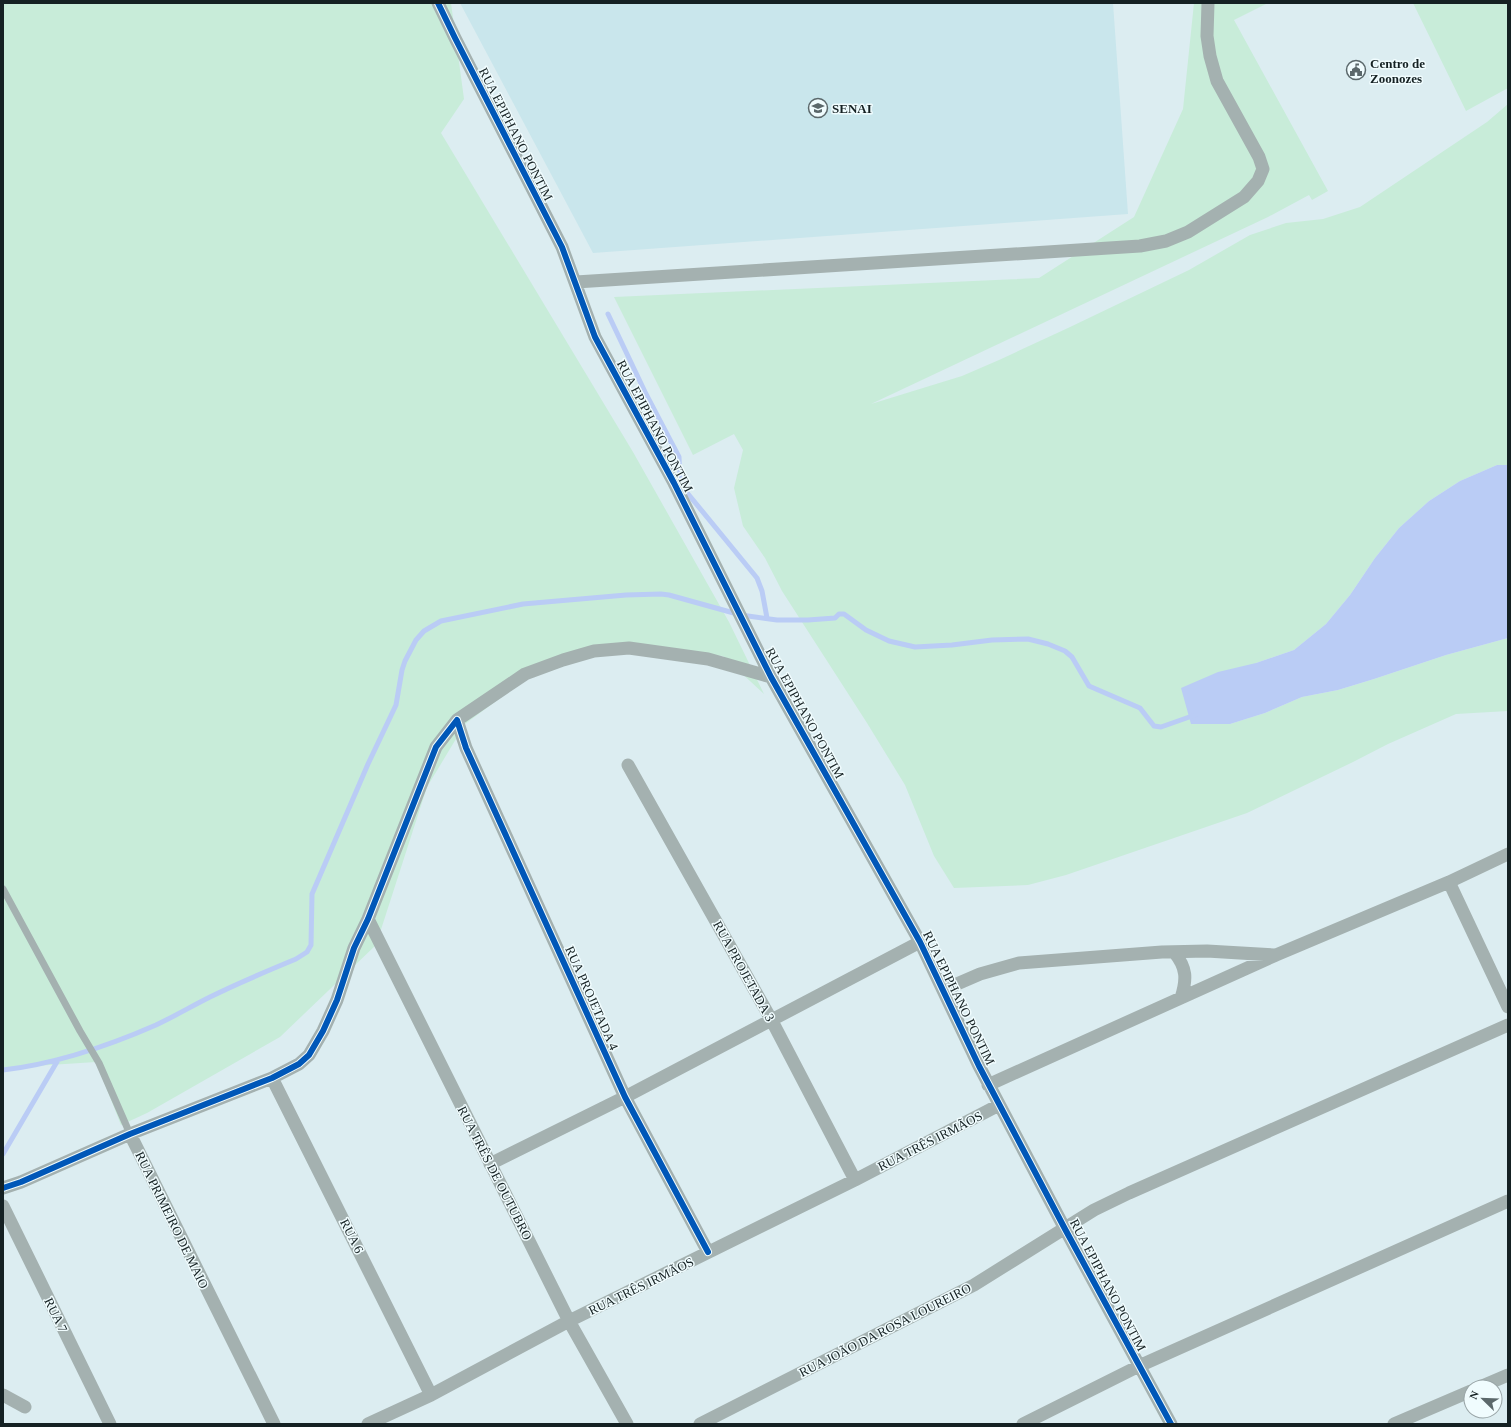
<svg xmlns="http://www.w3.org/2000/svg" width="1511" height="1427" font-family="Georgia,serif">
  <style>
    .built { fill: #c9e6ec }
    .green { fill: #c8ecd9 }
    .water { fill: #baccf5 }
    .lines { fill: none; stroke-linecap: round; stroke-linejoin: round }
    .stream { stroke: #baccf5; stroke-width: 5 }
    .service { stroke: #a4b1b0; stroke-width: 7 }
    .minor { stroke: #a4b1b0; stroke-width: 13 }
    .cycleway-casing { stroke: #f0fcfe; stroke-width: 8 }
    .cycleway { stroke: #0057b8; stroke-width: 6 }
    .labels { text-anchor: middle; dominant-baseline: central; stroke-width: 3; stroke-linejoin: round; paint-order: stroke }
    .poi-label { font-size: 13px; font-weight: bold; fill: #152123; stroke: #f0fcfe; text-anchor: start }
    .street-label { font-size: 13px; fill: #152123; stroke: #f0fcfe }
  </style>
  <rect width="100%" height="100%" fill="#dcedf1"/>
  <!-- built -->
  <path class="built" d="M460 3H1113L1128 214 593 253Z"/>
  <!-- green -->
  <path class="green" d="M3 3H451L464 99 441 133 633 452 729 622 764 694 723 656 653 650 556 657 465 724 427 787 376 945 280 1037 147 1113 121 1125 96 1062 3 1068Z
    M1194 3H1268L1234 20 1328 191 1312 200 1309 195 1268 217 871 404 962 376 999 360 1068 328 1189 270 1250 235 1286 223 1323 219 1360 207 1487 122 1508 104V465H1497L1460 481 1429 501 1399 528 1375 558 1350 595 1326 624 1294 650 1256 663 1230 724 1265 713 1302 697 1338 690 1374 679 1446 655 1508 638V711L1456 714 1388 744 1353 762 1247 813 1066 875 1028 885 954 888 934 856 905 785 867 723 782 591 765 558 743 526 734 488 743 450 734 434 693 455 614 297 1039 278 1134 217 1183 109Z
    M1413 3H1508V88L1466 111Z"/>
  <!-- water -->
  <path class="water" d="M1497 465H1508V638L1446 655 1374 679 1338 690 1302 697 1265 713 1230 724H1191L1181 688 1218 672 1256 663 1294 650 1326 624 1350 595 1375 558 1399 528 1429 501 1460 481Z"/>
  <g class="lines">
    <!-- stream -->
    <path class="stream" d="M608 314 646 394 679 457 680 478 684 489 757 578 762 591 767 618
      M3 1070C56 1064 108 1046 156 1025 175 1016 192 1006 210 997 238 983 267 971 296 959L307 952 311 945 312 894 368 764 396 705 402 670 405 661 416 640 424 631 441 621 523 604 626 595 661 594 669 595 741 615 777 620H808L835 618 839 614H844L866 630 889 641 915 647 952 645 992 640 1028 639 1048 644 1065 651 1072 657 1089 686 1140 708 1154 726 1161 727 1195 715
      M3 1154 58 1060"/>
    <!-- service -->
    <path class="service" d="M3 889 80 1031 99 1063 130 1134"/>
    <!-- minor -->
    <path class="minor" d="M438 3 455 38 562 247 595 337 674 483 771 677 920 942 979 1066 1065 1229 1171 1424
      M576 282 1140 246 1166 241 1188 232 1244 197 1258 181 1263 169 1259 157 1217 81 1210 56 1207 36 1208 3
      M457 720 525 674 563 660 594 651 629 648 708 659 771 677
      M628 765 772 1021 855 1180
      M1449 882 1508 1007
      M368 919 569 1321 627 1424
      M1174 952C1187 968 1187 979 1181 998
      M943 990 980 974 1019 963 1162 952 1207 951 1274 955
      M272 1078 431 1395
      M988 1085 1276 955 1449 882 1508 854
      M130 1134 274 1424
      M490 1164 625 1097 920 942
      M3 1188 21 1182 130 1134 272 1078 299 1064 309 1055 323 1031 337 1000 354 948 368 919 436 747 457 720 466 748 625 1097 708 1252
      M3 1206 110 1424
      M1480 1387 1508 1375
      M3 1395 25 1407
      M368 1424 431 1395 569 1321 855 1180 999 1105
      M700 1424 974 1285 1094 1210 1129 1193 1508 1025
      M1023 1424 1139 1366 1508 1201
      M1394 1424 1471 1391"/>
    <!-- cycleway casing -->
    <g class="cycleway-casing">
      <path id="cycleway" d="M438 3 455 38 562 247 595 337 674 483 771 677 920 942 979 1066 1065 1229 1171 1424
        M3 1188 21 1182 130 1134 272 1078 299 1064 309 1055 323 1031 337 1000 354 948 368 919 436 747 457 720 466 748 625 1097 708 1252"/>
    </g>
    <!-- cycleway -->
    <use href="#cycleway" class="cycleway"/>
  </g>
  <!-- icons -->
  <defs>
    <g id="civic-ring" transform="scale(1)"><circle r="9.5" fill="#f0fcfe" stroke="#5b686b" stroke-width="1.5"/><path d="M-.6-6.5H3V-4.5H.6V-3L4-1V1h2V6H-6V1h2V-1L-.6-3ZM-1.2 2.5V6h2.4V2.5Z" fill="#5b686b"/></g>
    <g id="school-ring" transform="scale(1)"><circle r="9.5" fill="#f0fcfe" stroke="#5b686b" stroke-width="1.5"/><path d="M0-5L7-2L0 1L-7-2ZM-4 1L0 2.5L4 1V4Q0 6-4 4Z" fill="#5b686b"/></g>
  </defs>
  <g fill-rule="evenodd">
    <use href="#civic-ring" x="1356" y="70"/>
    <use href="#school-ring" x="818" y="108"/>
  </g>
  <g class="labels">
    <!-- poi labels -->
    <g class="poi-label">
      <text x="1370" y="63">Centro de<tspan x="1370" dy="15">Zoonozes</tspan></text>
      <text x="832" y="108">SENAI</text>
    </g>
    <!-- street labels -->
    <g class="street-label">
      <text transform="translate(516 134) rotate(63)">RUA EPIPHANO PONTIM</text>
      <text transform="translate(655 426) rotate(62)">RUA EPIPHANO PONTIM</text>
      <text transform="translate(805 713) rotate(61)">RUA EPIPHANO PONTIM</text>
      <text transform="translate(744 971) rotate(61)">RUA PROJETADA 3</text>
      <text transform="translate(592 998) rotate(66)">RUA PROJETADA 4</text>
      <text transform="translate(959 998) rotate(64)">RUA EPIPHANO PONTIM</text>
      <text transform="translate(930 1141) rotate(-27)">RUA TRÊS IRMÃOS</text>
      <text transform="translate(495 1173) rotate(63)">RUA TRÊS DE OUTUBRO</text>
      <text transform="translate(172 1220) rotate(64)">RUA PRIMEIRO DE MAIO</text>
      <text transform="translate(352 1236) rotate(63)">RUA 6</text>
      <text transform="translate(1108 1285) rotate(62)">RUA EPIPHANO PONTIM</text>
      <text transform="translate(641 1286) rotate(-26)">RUA TRÊS IRMÃOS</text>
      <text transform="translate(56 1315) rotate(64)">RUA 7</text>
      <text transform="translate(885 1330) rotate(-27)">RUA JOÃO DA ROSA LOUREIRO</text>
    </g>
  </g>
  <!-- border -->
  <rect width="1511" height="1427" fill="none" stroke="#152123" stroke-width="8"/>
  <!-- north arrow -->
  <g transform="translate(1483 1399) rotate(293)"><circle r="19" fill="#f0fcfe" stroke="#98a4a6"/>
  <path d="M0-3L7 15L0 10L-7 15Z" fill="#5b686b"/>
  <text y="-6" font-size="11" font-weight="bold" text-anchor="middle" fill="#152123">N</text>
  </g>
</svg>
